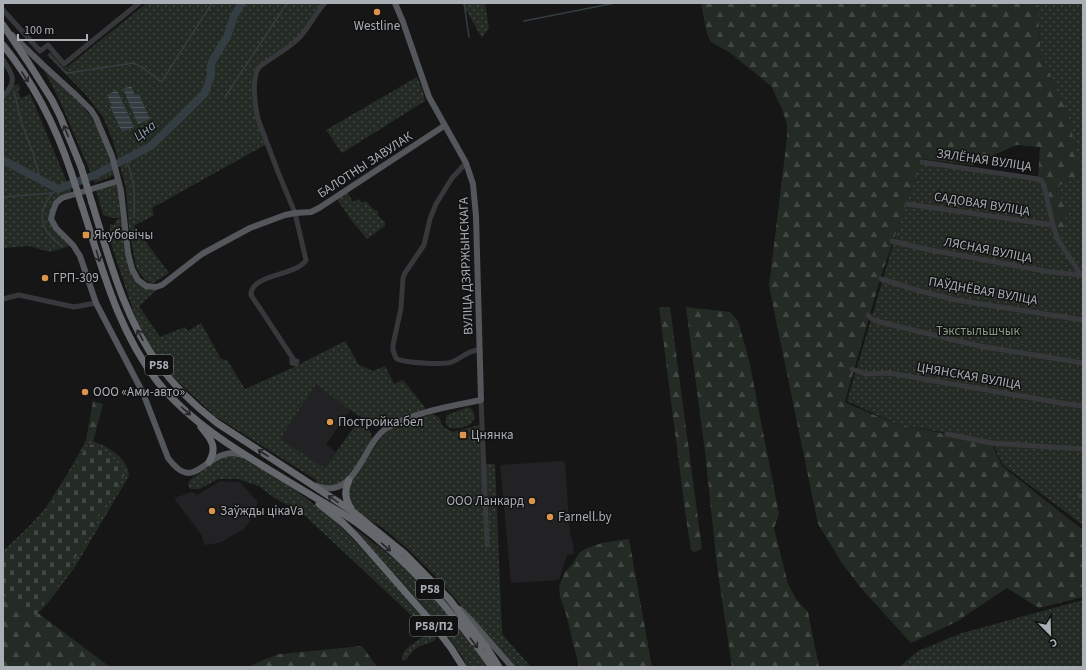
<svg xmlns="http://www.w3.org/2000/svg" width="1086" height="670" font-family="'Source Sans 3',sans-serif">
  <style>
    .built { fill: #222224 }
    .grass { fill: url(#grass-dots) }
    .forest { fill: url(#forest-firs) }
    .cemetery { fill: url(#cemetery-stones) }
    .water { fill: url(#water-rules) }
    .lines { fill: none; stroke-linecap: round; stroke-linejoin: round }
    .stream { stroke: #343e42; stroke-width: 1.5 }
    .river { stroke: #343e42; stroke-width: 8 }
    .minor { stroke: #37383c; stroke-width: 5 }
    .major { stroke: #53565a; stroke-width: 6 }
    .highway { stroke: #64676c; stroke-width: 7 }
    .highway-bridge { stroke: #64676c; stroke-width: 7 }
    .oneway { stroke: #262628 }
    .poi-dot { fill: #db944a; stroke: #111112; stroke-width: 1.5 }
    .labels { text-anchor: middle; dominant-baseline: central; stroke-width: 3; stroke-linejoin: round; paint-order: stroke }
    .shield { fill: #111112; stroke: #7b8084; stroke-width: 1 }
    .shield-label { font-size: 12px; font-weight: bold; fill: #a9afb5 }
    .poi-label { font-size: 13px; fill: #a9afb5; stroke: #111112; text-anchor: start }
    .street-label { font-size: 13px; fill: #a9afb5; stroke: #111112 }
    .park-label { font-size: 13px; fill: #859e83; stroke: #111112 }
    .water-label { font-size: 14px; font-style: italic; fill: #84a0ac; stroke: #111112 }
  </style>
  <defs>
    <pattern id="grass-dots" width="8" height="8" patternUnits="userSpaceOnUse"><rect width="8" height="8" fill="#242b24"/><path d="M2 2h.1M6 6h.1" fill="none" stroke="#414742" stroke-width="1.8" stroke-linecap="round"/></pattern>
    <pattern id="forest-firs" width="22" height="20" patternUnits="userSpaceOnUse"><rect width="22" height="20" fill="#242b24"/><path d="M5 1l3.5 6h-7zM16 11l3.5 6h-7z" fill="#414742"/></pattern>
    <pattern id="cemetery-stones" width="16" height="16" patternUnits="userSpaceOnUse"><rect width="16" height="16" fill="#242b24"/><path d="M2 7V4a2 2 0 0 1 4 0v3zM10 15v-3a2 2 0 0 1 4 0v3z" fill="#414742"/></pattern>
    <pattern id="water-rules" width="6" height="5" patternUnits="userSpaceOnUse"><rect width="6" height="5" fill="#343e42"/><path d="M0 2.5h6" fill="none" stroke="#4f575b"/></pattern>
  </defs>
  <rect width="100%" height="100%" fill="#161617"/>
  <!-- built -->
  <path class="built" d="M316 384 351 409 326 444 336 452 325 468 280 439Z
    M559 461 565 462 570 534 573 542 574 554 567 555 559 580 511 583 500 465Z
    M220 481 240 482 258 502 255 514 244 529 219 543 204 545 202 536 174 498 192 492 197 495Z"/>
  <!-- grass -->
  <path class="grass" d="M147 3H325L297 40 256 71V110L267 144 152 208 154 215 134 226 169 273 153 283 146 281 140 274 136 267 129 229 126 188 113 141 103 117 86 95 47 55 51 52 64 67H67Z
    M462 3H485L489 28 482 38Z
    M1043 3H1083V37L1079 39 1083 38V525L1003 465 991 441 896 424 847 401 900 221 921 161 1042 181 1057 235 1064 226 1054 188 1082 174 1041 55 1037 5Z
    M44 70H46C62 86 81 101 93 120 103 135 108 154 113 172V176L95 183 59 99Z
    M417 77 423 91 425 101 342 153 326 130Z
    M17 84 20 86V89L18 91 21 98 30 94 72 194 62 198 51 219 73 245 50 252 29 246 3 248V96L9 89Z
    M114 185C123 189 121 208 122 218H113L103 215 96 190Z
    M347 192 353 202 359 199 362 203 366 201 374 210 378 211V215L385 222V226L367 239 359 229 354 224 338 201V198Z
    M117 219H124L129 260 142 283 162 285 139 306 160 337 185 327 188 331 201 323 221 359 227 360 245 389 290 369 345 341 359 365 373 371 385 366 394 384 403 380 424 406 425 409 386 424C382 424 378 425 374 424 358 418 331 395 316 384L280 439 325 468 356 424 368 428 371 434 372 439 351 477 384 435 391 429 398 425 432 414 439 417 443 427 453 432 482 424 483 464H495L502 634 531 667H515L438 579 409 550 382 527 352 511 346 487 315 486 316 480 215 416 173 377 155 355 136 319 108 235 110 230V224L114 225Z
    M468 407C471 408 473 410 474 414 478 426 456 431 448 427 445 423 445 420 447 415Z
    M86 440C104 443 128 456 129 476L75 567 47 604 38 613 71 566 104 507 124 474 122 466 88 444 48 509 3 556V551C18 537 34 523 46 507 60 487 75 462 86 440Z
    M236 455 248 459 294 489 336 521 400 589 437 633 435 640C431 643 428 643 423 645 415 647 411 654 406 660L404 661 402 659C402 648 418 641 425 636L411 615 302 513 273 497 259 486 238 479H218L200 489H190L188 485 190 480 218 459 225 456Z
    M352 526C376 545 402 563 423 585 447 610 468 639 488 667H467L462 656 438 623Z
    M1083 600V667H899L918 651 962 633Z"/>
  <!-- forest -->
  <path class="forest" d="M701 3H1037L1041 55 1067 112 1082 174 1054 188 1068 207 1064 226 1057 235 1042 181 1038 179 1040 147 1016 145 972 165 922 159 881 276 845 401 846 403 896 424 991 443 1002 466 1083 530V597L1039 608 1007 588 956 622 911 643 860 587 842 563 818 524 769 286 787 138V124L782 109 771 86 729 52 711 42 707 34Z
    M659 307H670L702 549 695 552 691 550 686 518Z
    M686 307 730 312 738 321 749 360 779 514 774 528 788 584 796 599 808 612 819 667H732L717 566 705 452Z
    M93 401 103 404 93 442 86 440Z
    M629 539 652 667H579L566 614 560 597 559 586 565 572 573 563 579 553 587 548 602 543Z
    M3 595 34 618 38 613 110 667H3Z
    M362 646 377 667H247L273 656 280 654Z"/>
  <!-- cemetery -->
  <path class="cemetery" d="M88 444 98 446 122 466 125 474 104 507 71 566 34 618 3 595V556L48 509Z"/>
  <!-- water -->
  <path class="water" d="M131 86 135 95 139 94 150 119 138 124 123 89Z
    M117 90 134 127 122 132 110 106 112 105 107 95Z"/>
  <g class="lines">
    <!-- stream -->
    <path class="stream" d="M464 3 469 37
      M524 21 615 3
      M49 54 65 72 68 73 133 63 142 67 160 81H162L212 3
      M14 91 21 121 33 153 41 181
      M225 97 287 3
      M126 159C135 182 135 193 134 217
      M53 193C36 211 40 230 60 245
      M3 197 53 193 58 189"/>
    <!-- river -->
    <path class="river" d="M3 160 58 189 95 175 151 146 182 116 205 93 211 75V65L214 58 227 37 234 16 242 3"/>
    <!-- minor -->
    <path class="minor" d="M3 10 40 51 48 45 64 64 139 3
      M3 60C14 76 17 82 3 96
      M922 162 1038 179 1042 181 1044 185 1053 225 1057 238 1081 275
      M466 163 452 178 436 204 430 219 424 245 405 273 403 278 401 308 393 345V350L396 358C402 363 444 365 452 362 462 358 468 350 480 350
      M907 204 1053 225
      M892 241 925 249 1050 272 1082 275
      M881 279 920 291 956 300 1083 320
      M3 299 19 295 74 307 96 303
      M868 315 872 319 880 322 979 346 1083 363
      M292 358V363L296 364 297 361 294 360 251 295C250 274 297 276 306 260L295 213 278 172 258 119C255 106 251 79 259 67 271 58 286 50 297 40 309 29 314 14 325 3
      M852 369 866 374 885 373 895 374 1067 404 1083 406
      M481 400 487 545
      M947 434 991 443 1083 449
      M1081 496H1083"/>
    <!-- major -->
    <path class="major" d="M12 35 44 66 77 96 91 110 96 118 112 156 121 191 128 253 132 269 138 280 146 286 156 287 162 285 202 254 250 228 285 215 295 213 311 212 319 208 444 126
      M118 181 62 198 56 203 53 211 51 219 56 228 73 245 80 256 96 303 143 393 168 458C193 491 200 460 226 454 232 452 238 454 244 455
      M315 486C321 487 327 489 333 488 359 484 366 441 387 428 413 412 452 406 481 400L476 216 473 184 466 163 429 97 403 22 395 3
      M460 609 469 618 512 667"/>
    <!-- highway -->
    <path class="highway" d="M3 25 28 62 52 100 60 116 81 167
      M3 45C33 82 56 127 71 172
      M92 203C109 258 124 318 159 365 175 387 195 406 217 423L352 511 405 554 449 599 487 648 499 667
      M82 206C102 267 117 329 157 381 197 432 266 467 321 501 333 508 346 515 357 523 410 562 454 613 492 667
      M201 427C211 439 218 447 209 462
      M349 480C344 491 345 499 351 509
      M319 504 343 523 356 536 429 619 451 648 463 667"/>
    <!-- highway-bridge -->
    <path class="highway-bridge" d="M81 167 92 203
      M71 172 82 206"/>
  </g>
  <!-- one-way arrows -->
  <defs><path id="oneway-shaft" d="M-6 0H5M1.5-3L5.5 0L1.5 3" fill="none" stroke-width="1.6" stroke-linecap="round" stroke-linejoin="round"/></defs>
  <g class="oneway">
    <use href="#oneway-shaft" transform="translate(25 77) rotate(57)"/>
    <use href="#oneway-shaft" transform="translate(66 131) rotate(-112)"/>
    <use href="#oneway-shaft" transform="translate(98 256) rotate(73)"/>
    <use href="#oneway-shaft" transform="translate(140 335) rotate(-119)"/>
    <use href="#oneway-shaft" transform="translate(186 411) rotate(41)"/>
    <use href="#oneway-shaft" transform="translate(263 453) rotate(-147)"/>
    <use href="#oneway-shaft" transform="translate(333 499) rotate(-146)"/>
    <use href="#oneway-shaft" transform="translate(386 547) rotate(41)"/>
    <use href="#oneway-shaft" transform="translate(474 643) rotate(53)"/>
  </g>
  <!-- markers -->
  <g class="poi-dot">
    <circle cx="377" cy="12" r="4"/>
    <rect x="82" y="231" width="8" height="8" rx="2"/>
    <circle cx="45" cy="278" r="4"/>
    <circle cx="85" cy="392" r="4"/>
    <circle cx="330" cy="422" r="4"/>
    <rect x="459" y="431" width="8" height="8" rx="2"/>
    <circle cx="532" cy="501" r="4"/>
    <circle cx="212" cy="511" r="4"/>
    <circle cx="550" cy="517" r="4"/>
  </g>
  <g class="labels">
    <!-- shield labels -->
    <g class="shield">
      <rect x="145" y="355" width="28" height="20" rx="3"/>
      <rect x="416" y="579" width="28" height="20" rx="3"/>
      <rect x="410" y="616" width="48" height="20" rx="3"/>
    </g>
    <g class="shield-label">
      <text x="159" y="365">Р58</text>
      <text x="430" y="589">Р58</text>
      <text x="434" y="626">Р58/П2</text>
    </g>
    <!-- poi labels -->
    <g class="poi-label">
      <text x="377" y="26" text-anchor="middle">Westline</text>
      <text x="94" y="235">Якубовічы</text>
      <text x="53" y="278">ГРП-309</text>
      <text x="93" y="392">ООО «Ами-авто»</text>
      <text x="338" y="422">Постройка.бел</text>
      <text x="471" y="435">Цнянка</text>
      <text x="524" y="501" text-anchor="end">ООО Ланкард</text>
      <text x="220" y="511">Заўжды цікаVа</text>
      <text x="558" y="517">Farnell.by</text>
    </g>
    <!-- street labels -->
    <g class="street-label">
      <text transform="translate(984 160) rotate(8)">ЗЯЛЁНАЯ ВУЛІЦА</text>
      <text transform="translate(365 165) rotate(-33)">БАЛОТНЫ ЗАВУЛАК</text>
      <text transform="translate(982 204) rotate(9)">САДОВАЯ ВУЛІЦА</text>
      <text transform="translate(988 250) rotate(11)">ЛЯСНАЯ ВУЛІЦА</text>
      <text transform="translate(466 266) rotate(-92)">ВУЛІЦА ДЗЯРЖЫНСКАГА</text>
      <text transform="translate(983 291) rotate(10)">ПАЎДНЁВАЯ ВУЛІЦА</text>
      <text transform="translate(969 376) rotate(10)">ЦНЯНСКАЯ ВУЛІЦА</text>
    </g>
    <!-- park labels -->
    <g class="park-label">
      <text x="978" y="331">Тэкстыльшчык</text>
    </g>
    <!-- water labels -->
    <g class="water-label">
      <text transform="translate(145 131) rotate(-38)">Цна</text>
    </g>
  </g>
  <!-- border -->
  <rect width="1086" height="670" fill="none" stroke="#a9afb5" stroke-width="8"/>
  <!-- north arrow -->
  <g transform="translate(1050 634) rotate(157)" stroke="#111112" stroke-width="3" paint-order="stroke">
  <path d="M0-3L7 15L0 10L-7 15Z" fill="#a9afb5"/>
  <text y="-6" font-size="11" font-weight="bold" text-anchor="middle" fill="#a9afb5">С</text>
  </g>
  <!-- scale -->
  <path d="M18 34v6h69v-6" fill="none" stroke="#a9afb5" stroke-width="2"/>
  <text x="24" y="34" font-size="12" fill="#a9afb5" stroke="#111112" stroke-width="3" paint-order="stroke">100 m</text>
</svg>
